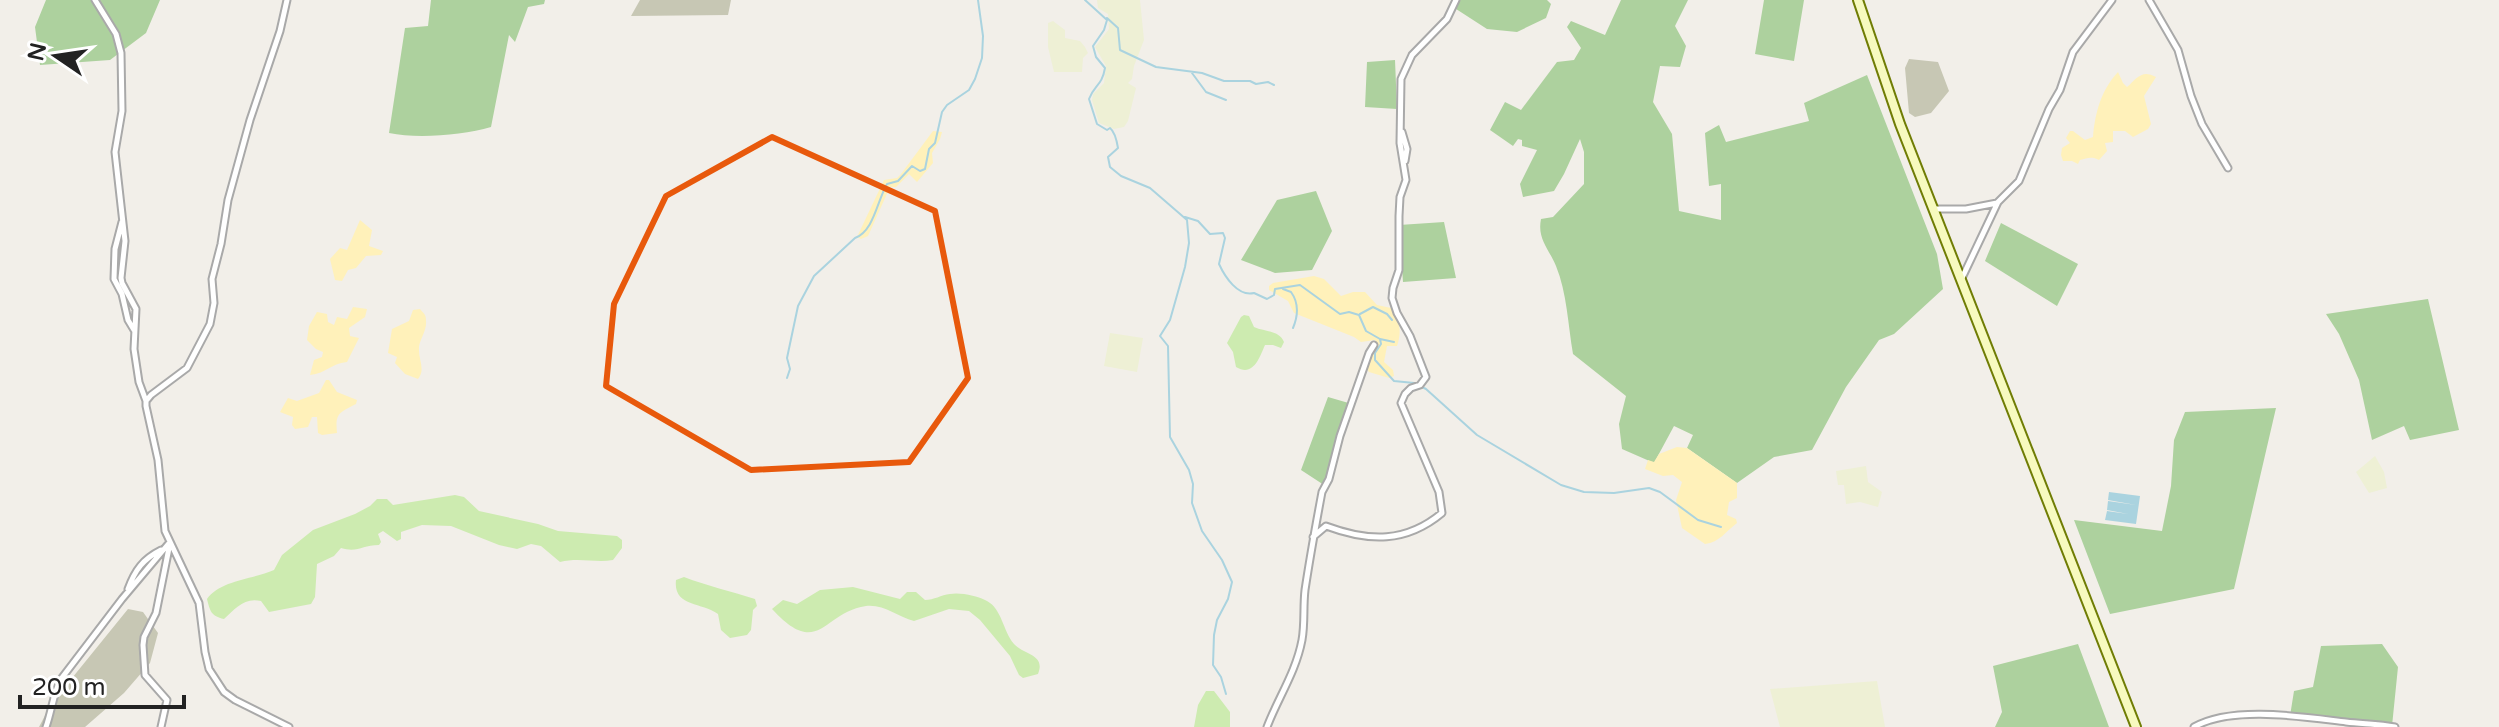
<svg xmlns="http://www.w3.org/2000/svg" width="2499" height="727" font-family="'Varela Round',sans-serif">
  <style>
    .construction { fill: #c7c7b4 }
    .farmland { fill: #eef0d5 }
    .grass { fill: #cdebb0 }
    .forest { fill: #add19e }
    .sand { fill: #fff1ba }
    .water { fill: #aad3df }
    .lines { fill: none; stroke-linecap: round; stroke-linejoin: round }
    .stream { stroke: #aad3df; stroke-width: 2 }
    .street-casing { stroke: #a9a9a9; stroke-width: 9 }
    .secondary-casing { stroke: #707d05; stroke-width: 12 }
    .street { stroke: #fff; stroke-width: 5 }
    .secondary { stroke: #f7fabf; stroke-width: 8 }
    .marked { fill: none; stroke: #e8590c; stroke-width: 6; stroke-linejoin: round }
  </style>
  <rect width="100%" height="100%" fill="#f2efe9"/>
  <!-- construction -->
  <path class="construction" d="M640 0H731L728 15 631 16Z
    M1909 59 1938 62 1949 91 1931 113 1915 117 1909 113 1905 68Z
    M128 609 143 612 158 633 150 663 124 693 85 727H39L51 704Z"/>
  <!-- farmland -->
  <path class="farmland" d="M1097 0H1140L1144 40 1134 66 1132 79 1128 83 1136 88 1128 121 1124 127 1114 129 1099 123 1092 100 1093 94 1104 83 1106 66 1095 47 1109 29 1108 14 1098 8Z
    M1053 21 1065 30V38L1080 41 1085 47 1088 53 1083 58 1082 72H1054L1048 47V23Z
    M1110 333 1143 338 1137 372 1104 366Z
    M2375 456 2384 472 2387 488 2369 493 2356 472Z
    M1866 466 1868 482 1882 492 1878 507 1860 502 1846 504 1844 485H1838L1836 471Z
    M1877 681 1885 727H1780L1770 689Z"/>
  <!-- grass -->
  <path class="grass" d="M1244 315 1249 316 1254 327C1265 332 1279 330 1284 342L1281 348 1273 345H1265C1259 359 1253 377 1236 367L1233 352 1227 343 1241 317Z
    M455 495 464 497 479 511 538 524 558 531 617 536 622 540V548L613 560C595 563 579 557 560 562L541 546 531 544 517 549 499 545 451 526 422 525 401 532V539L397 541 383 531 378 534 381 542 379 545C362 545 358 553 341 548L334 556 317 564 315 597 311 604 269 612 261 601C244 597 235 609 224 619 211 616 210 611 207 599 220 580 254 579 274 570L282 555 313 530 355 514 370 506 377 499H387L393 505Z
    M684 577C707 586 731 591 755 599L757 606 753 610 751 630 747 635 730 638 721 630 718 614C701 602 673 607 676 580Z
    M853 587 900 599 907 592H916L925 600C934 600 941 595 950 594 960 592 978 596 987 601 1002 609 1003 631 1014 644 1024 655 1046 654 1038 674L1023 678 1019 675 1010 656 980 620 969 611 949 609 914 621C898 617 884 604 866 606 823 612 819 660 772 609L783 600 797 604 820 590Z
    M1206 691H1214L1230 712V727H1194L1198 705Z"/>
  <!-- forest -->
  <path class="forest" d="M46 0H160L146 33 110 60 40 65 35 27Z
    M431 0H545L544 4 528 7 515 42 509 35 491 127C463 135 418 139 389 133L405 28 428 26Z
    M1456 0H1547L1551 4 1546 18 1517 32 1487 29 1453 7Z
    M1621 0H1688L1675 26 1686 46 1680 67 1660 66 1653 102 1672 134 1679 211 1721 220V184L1709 186 1705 133 1719 125 1726 142 1809 121 1804 103 1867 75 1937 254 1943 289 1894 334 1879 340 1846 387 1812 450 1774 457 1737 483 1687 448 1693 435 1674 426 1654 463 1622 449 1619 424 1626 396 1573 354C1568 325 1567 293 1556 266 1549 249 1537 239 1541 219L1553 217 1584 184V152L1580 139 1564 174 1554 191 1523 197 1520 184 1537 150 1522 146V140L1518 139 1513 146 1490 130 1505 102 1521 110 1557 62 1574 60 1581 48 1567 27 1571 21 1605 35Z
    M1764 0H1804L1794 61 1755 54Z
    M1395 60 1397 109 1365 107 1367 62Z
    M1316 191 1332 231 1312 270 1275 273 1241 260 1277 200Z
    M1444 222 1456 278 1403 282 1399 225Z
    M2001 223 2078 264 2057 306 1985 261Z
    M2428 299 2459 430 2410 440 2404 426 2372 440 2359 380 2339 334 2326 314Z
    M1328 397 1352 404 1324 485 1301 470Z
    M2276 408 2234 589 2110 614 2074 520 2162 531 2171 486 2174 440 2185 412Z
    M2078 644 2109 727H1995L2002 712 1993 666Z
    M2382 644 2398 667 2392 726 2290 716 2294 691 2313 687 2321 646Z"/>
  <!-- sand -->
  <path class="sand" d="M2118 72 2123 83 2127 87C2137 78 2142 69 2156 77L2144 96 2151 124 2148 129 2133 137 2125 131H2113V142L2105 143 2107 151 2099 160C2092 156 2087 158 2080 160L2078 164 2072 161H2063L2061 155 2062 148 2070 143 2066 138 2070 131H2073L2085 140 2093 137C2095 113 2101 90 2118 72Z
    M933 131 942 132 940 139 932 153 933 163 917 182 909 174 896 187H890L868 236 861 239 857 237 884 180 897 178 901 174Z
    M360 220 372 230 369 246 383 251 381 255 366 256 356 268 348 270 342 281 335 280 330 259 340 248 347 250Z
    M1314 276 1324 279 1341 296 1353 292H1365L1377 305 1391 308C1400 322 1402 331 1397 346H1387L1384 362 1393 370 1394 376 1389 378 1369 372 1367 369 1371 353 1377 345 1375 340 1361 342 1354 337 1294 313 1288 301 1269 290V286L1273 283Z
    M353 307 367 309 365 317 349 328 350 336 359 338 347 362C330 364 327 373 310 375L314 360 322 357 323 352 316 349 307 340 309 326 317 312 327 314 328 322 334 325 337 317 347 319Z
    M420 309C424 314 426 314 426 321 427 330 420 339 419 347 418 360 426 369 418 379L405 374 395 363 397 357 388 353 392 329 409 321 413 310Z
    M326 380H329L337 392 357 400 356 404C339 413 335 413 337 433L322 435 318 433 317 417H312L308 427 295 429 292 425 293 417 280 412 288 398 297 401 319 393Z
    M1677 447 1687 448 1737 483V498L1729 502 1727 515 1736 519 1737 523C1725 532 1720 542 1705 544L1682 528 1676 500 1682 482 1673 475 1663 476 1645 469 1648 460 1654 462 1659 454Z"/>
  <!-- water -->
  <path class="water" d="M2109 492 2140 496 2136 524 2105 520 2107 511 2128 514 2107 510 2108 501 2136 505 2108 500Z"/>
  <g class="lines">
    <!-- stream -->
    <path class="stream" d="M1085 0 1107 20 1104 30 1093 46 1096 57 1105 68C1102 86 1094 85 1089 99L1097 124 1107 130 1110 128C1115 132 1117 142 1118 148L1108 157 1110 167 1121 176 1150 188 1187 220 1189 243 1185 267 1170 320 1160 336 1168 346 1170 437 1189 470 1193 484 1192 503 1202 531 1222 560 1232 582 1228 599 1217 620 1214 635 1213 665 1221 677 1226 694
      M1107 18 1118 28 1120 50 1156 67 1202 73 1224 81H1250L1256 84 1268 82 1274 85
      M1192 73 1206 92 1226 100
      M1185 217 1198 221 1210 234 1223 233 1225 238 1219 264C1225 277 1238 297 1254 293L1267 299 1274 295 1275 289 1300 285 1340 314 1349 312 1359 315 1366 331 1380 339 1381 344 1375 353V360L1394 381 1414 383 1426 389 1477 435 1561 485 1584 492 1614 493 1649 488 1660 492 1698 520 1721 527
      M1283 289 1291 292C1299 303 1298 316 1293 328
      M1360 314 1373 307 1387 314 1392 320
      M1380 339 1394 342
      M787 378 790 369 787 358 798 306 814 276 855 238C874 231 877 201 887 184L898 181 912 166 920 171 925 169 929 149 935 143 942 112 947 105 969 90 975 79 982 58 983 36 978 0"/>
    <!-- street casing -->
    <g class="street-casing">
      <path id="street" d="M95 0 116 34 121 53 122 111 115 152 125 241 121 278 122 283 136 309 134 349 139 382 146 401
        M287 0 280 31 250 120 228 200 221 244 212 279 214 303 210 324 187 368 151 395 146 401V406L158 460 165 531 199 603 205 652 209 669 224 692 235 700 289 727
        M2149 0 2178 50 2191 96 2202 124 2228 168
        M1402 132 1407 149 1405 161
        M1935 209H1966L1997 203
        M122 222 115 249 114 279 122 294 128 320 134 330
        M1962 278 1998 202 2019 181 2049 109 2060 90 2073 52 2112 0
        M1313 537 1326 526C1369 542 1406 543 1442 513L1439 492 1401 403 1405 394 1411 388 1420 385 1426 377 1410 336 1397 313 1392 298 1393 288 1399 270V216L1400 197 1406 180 1400 143 1401 79 1412 55 1447 19 1456 0
        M128 589C135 570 143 559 161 550
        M46 727C52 710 53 694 61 679L122 599 170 542
        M161 727 167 700 145 675 143 645 144 637 156 613 170 543
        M1267 727C1278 698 1296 672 1302 640 1305 624 1303 607 1305 590 1310 557 1316 524 1322 492L1329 479 1340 436 1369 353 1374 345
        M2194 727C2232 705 2304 717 2346 722 2362 724 2379 724 2395 727"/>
    </g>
    <!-- secondary casing -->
    <g class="secondary-casing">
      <path id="secondary" d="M1858 0 1900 124 2136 727"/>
    </g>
    <!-- street -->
    <use href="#street" class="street"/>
    <!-- secondary -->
    <use href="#secondary" class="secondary"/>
  </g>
  <!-- marked area -->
  <path class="marked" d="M772 137 935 211 968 378 909 462 751 470 606 386 614 304 666 196Z"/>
  <!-- north arrow -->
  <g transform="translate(56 56) rotate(283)" stroke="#ffffff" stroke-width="6" paint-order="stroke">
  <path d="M0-6L14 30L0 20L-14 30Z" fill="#222222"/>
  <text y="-12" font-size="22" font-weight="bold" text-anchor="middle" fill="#222222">N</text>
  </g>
  <!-- scale -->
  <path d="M20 695v12h164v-12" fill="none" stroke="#222222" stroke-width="4"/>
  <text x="32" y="695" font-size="24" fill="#222222" stroke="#ffffff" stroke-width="6" paint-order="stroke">200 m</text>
</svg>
